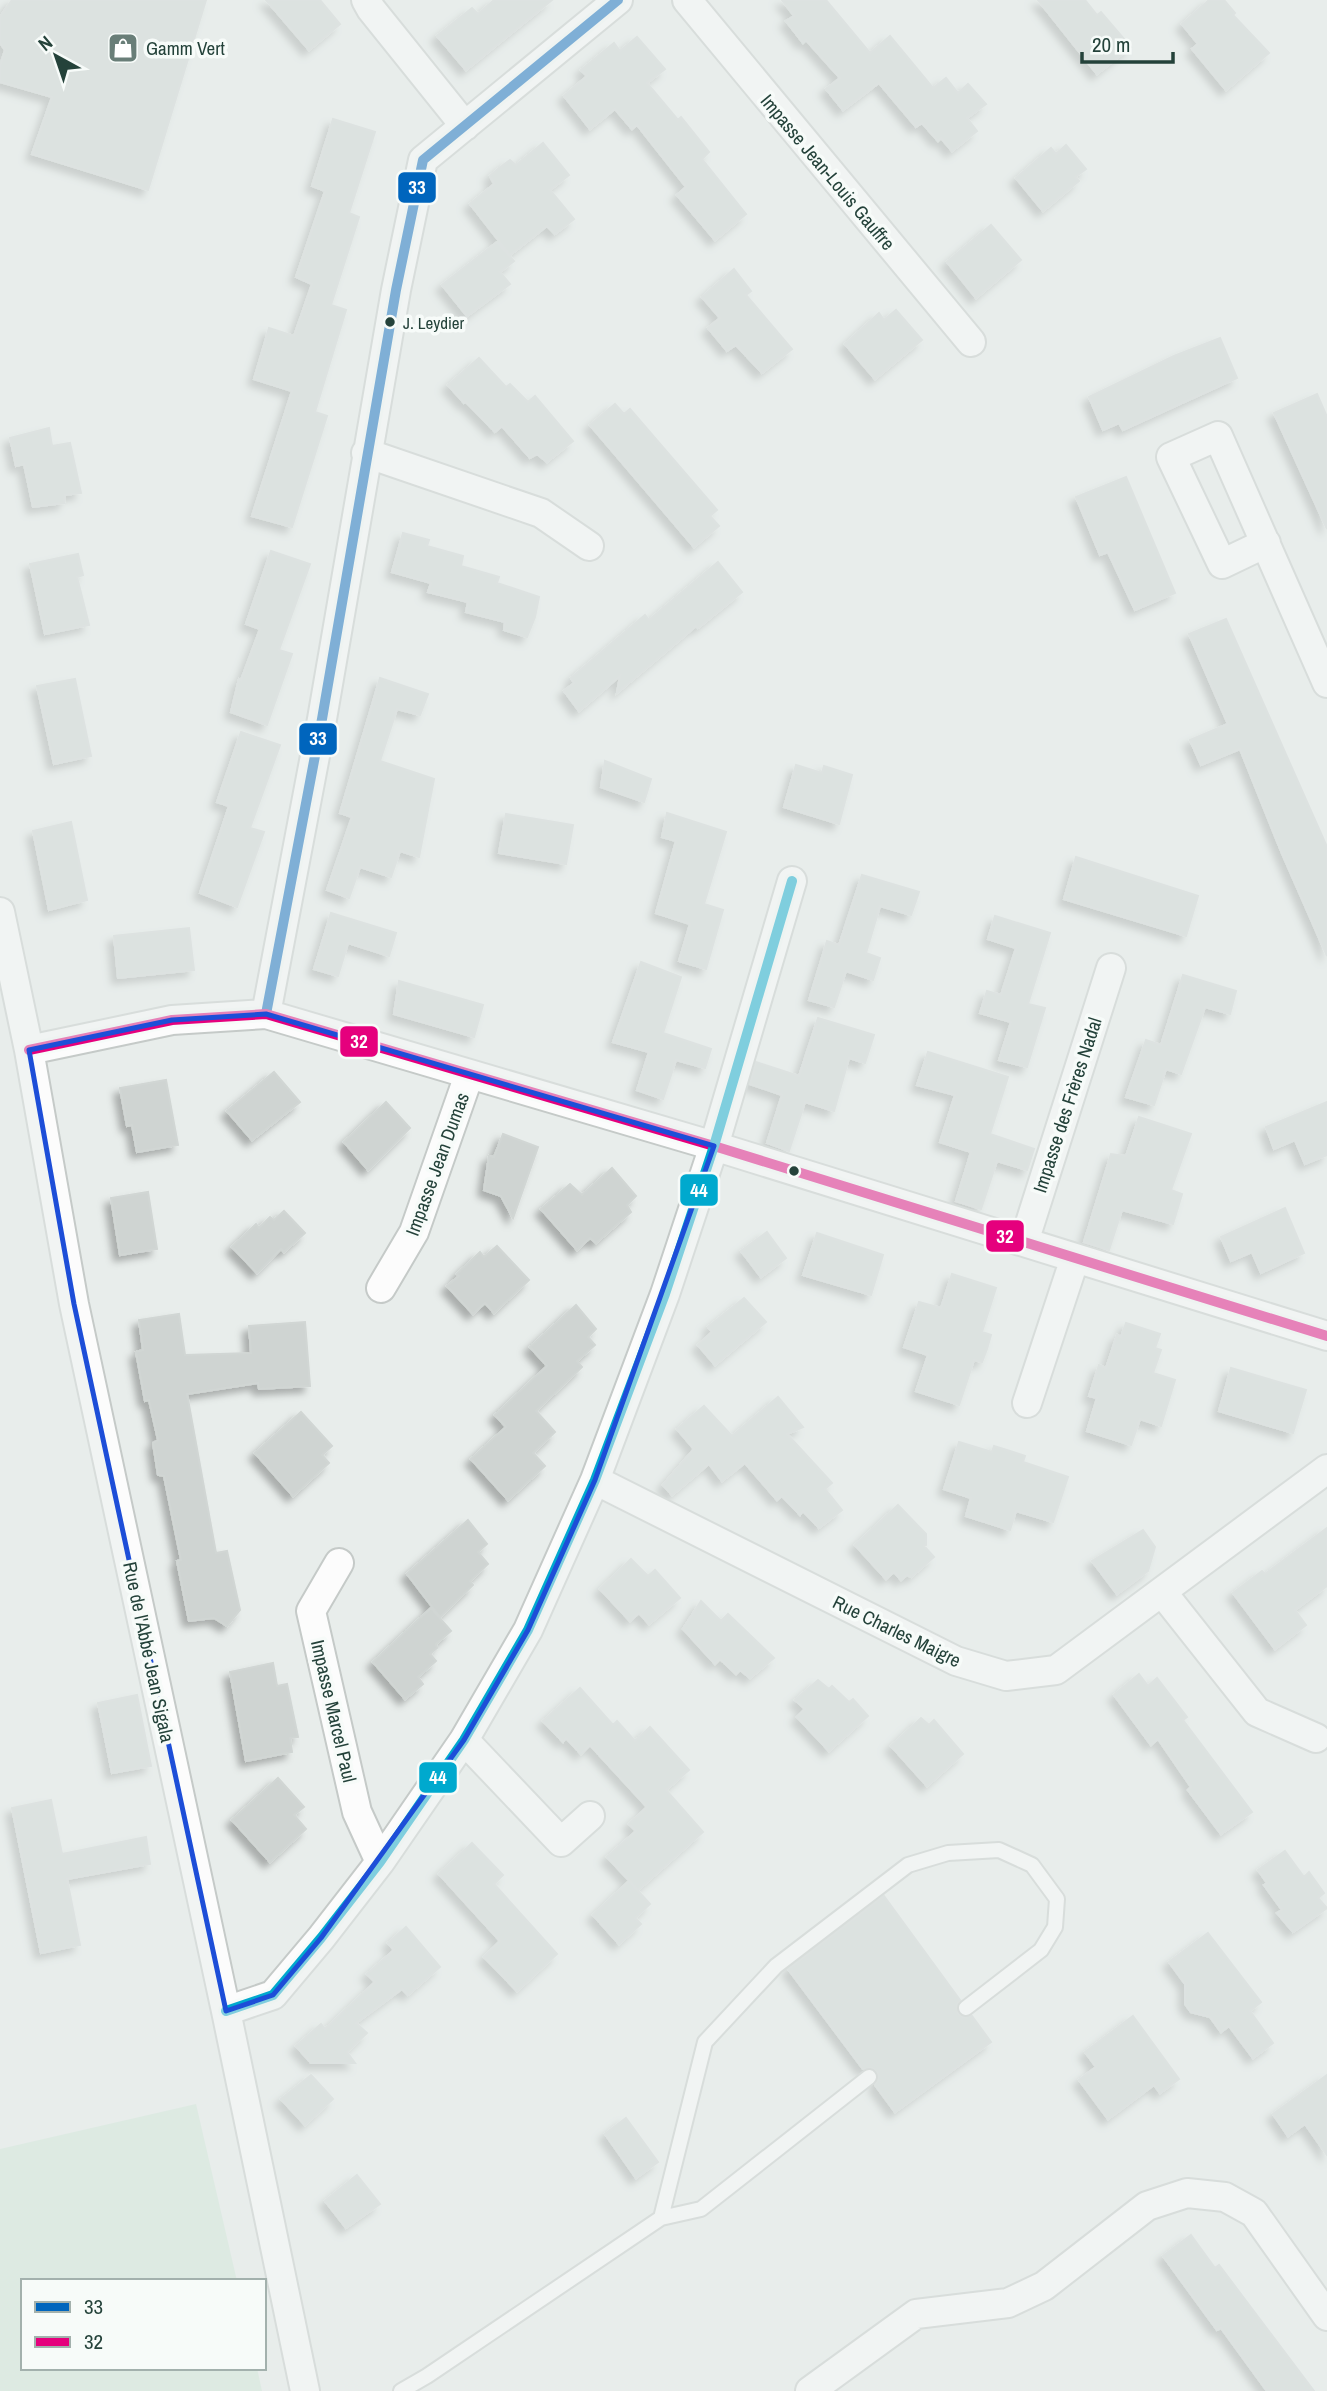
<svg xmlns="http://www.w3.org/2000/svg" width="1327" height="2391" font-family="'Archivo Narrow',sans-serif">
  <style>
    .green { fill: #d1e6d8 }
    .building { fill: #cfd4d2; stroke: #d1d6d4; stroke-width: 2; filter: url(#shadow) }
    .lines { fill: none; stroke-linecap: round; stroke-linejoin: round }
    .service-casing { stroke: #c5cac8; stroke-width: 18 }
    .minor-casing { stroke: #c5cac8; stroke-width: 32 }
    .service { stroke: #fcfcfc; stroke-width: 14 }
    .minor { stroke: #fcfcfc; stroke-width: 28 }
    .bus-1-casing { stroke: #f7fbf9; stroke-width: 16 }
    .bus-2-casing { stroke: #f7fbf9; stroke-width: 16 }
    .bus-3-casing { stroke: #f7fbf9; stroke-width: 16 }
    .bus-1 { stroke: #0065bd; stroke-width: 10 }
    .bus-2 { stroke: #e5007d; stroke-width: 10 }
    .bus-3 { stroke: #00a9ce; stroke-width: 10 }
    .marked { fill: none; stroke: #1d4ed8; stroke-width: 5; stroke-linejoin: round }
    .bus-dot { fill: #24423a; stroke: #f7fbf9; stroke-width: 2.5 }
    .labels { text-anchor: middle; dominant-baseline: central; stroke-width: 7; stroke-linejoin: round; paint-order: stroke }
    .bus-label { font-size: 17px; fill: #24423a; stroke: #f7fbf9; text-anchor: start }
    .poi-label { font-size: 19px; fill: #24423a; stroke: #f7fbf9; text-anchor: start }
    .street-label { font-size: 19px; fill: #24423a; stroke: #f7fbf9 }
    .line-badge { stroke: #f7fbf9; stroke-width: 2.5 }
    .badge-label { font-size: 19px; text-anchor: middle; font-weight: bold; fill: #fff }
  </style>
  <defs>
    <filter id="shadow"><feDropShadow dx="-6" dy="6" stdDeviation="3.5" flood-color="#0004"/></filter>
  </defs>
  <rect width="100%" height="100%" fill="#e8edeb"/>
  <!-- green -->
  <path class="green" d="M196 2104 237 2281H23V2368H257L262 2391H0V2149Z"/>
  <!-- building -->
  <path class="building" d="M12 0H206L148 190 32 154 52 97 0 82V66L5 50 0 43V17Z
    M266 0H320L340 24 309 50Z
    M494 0H552L466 70 437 36 472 8 478 14Z
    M782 0H826L870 53 890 36 933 88 946 78 958 93 968 84 986 104 967 118 977 131 952 151 941 138 938 141 922 123 916 127 879 83 843 110 826 89 840 78 806 40 803 43 786 21 794 16Z
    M1038 0H1085L1097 15 1101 12 1131 47 1097 74Z
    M1209 0H1224L1235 13 1233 15 1269 53 1226 90 1192 49 1198 44 1182 24Z
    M637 37 665 69 647 83 678 120 681 117 709 152 702 159 746 214 715 240 677 195 686 187 637 125 632 129 615 109 590 129 564 96 587 76 581 70 614 43 620 51Z
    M333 119 375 132 349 213 359 217 331 305 346 310 315 412 327 416 292 527 252 516 292 391 254 379 269 328 294 336 312 284 296 277 325 191 312 186Z
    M543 143 569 175 550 190 574 219 555 234 547 226 510 255 470 204 494 184 490 176 499 168 510 160 516 165Z
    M1066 145 1086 169 1075 177 1079 181 1043 211 1016 178 1051 148 1056 154Z
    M991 225 1021 260 976 298 947 262Z
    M497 242 514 261 500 272 510 284 467 316 442 285Z
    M734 269 751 291 746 295 792 349 762 373 736 345 727 351 708 328 720 318 702 297Z
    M896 310 922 340 875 379 845 344 879 313 884 320Z
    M1220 338 1237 378 1123 430 1119 423 1103 430 1089 397 1174 356Z
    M479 358 506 387 510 384 528 402 535 396 573 441 547 462 537 454 530 458 502 426 495 432 466 402 464 403 448 385Z
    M1317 394 1327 417V529L1274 413Z
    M615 404 624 414 630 409 717 510 710 516 719 526 694 547 590 425Z
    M49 428 52 446 70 443 81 493 65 495 64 503 33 507 24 464 16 466 10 438Z
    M1126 477 1175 593 1135 610 1108 552 1100 555 1076 497Z
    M403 533 429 540 427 546 463 556 461 566 499 577 497 583 539 597 535 617 527 637 504 630 505 622 466 612 468 602 428 592 431 583 392 572Z
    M271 551 310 564 279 650 292 654 267 725 231 712 239 679 241 680 260 629 246 624Z
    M78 554 83 575 77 577 89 625 45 634 30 564Z
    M718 562 742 592 698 628 696 626 617 693 620 676 579 711 564 691 574 683 571 678 645 615 649 620Z
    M1226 619 1327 847V956L1281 851 1240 749 1201 765 1190 740 1228 724 1189 634Z
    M380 678 428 694 420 715 397 709 380 761 434 779 419 857 400 851 391 877 360 867 349 898 327 890 352 817 340 813Z
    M75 679 91 756 54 764 37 686Z
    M241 732 280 745 250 828 264 832 237 907 200 893 229 806 217 802Z
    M605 761 651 779 644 802 601 787Z
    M796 765 822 773 824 766 852 775 839 824 784 807Z
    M667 813 726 832 704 904 723 910 706 969 679 961 690 924 656 913 676 841 662 837Z
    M506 814 573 825 566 864 499 853Z
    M71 822 87 900 49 910 33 831Z
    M1076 857 1198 896 1186 936 1064 899Z
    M862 875 919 892 911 915 880 906 866 953 880 958 873 980 846 971 834 1007 809 1000 827 941 839 945Z
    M331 913 396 933 389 956 348 943 338 976 314 969Z
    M995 916 1050 933 1028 1004 1045 1008 1027 1067 999 1060 1011 1022 980 1013 987 991 1001 995 1016 948 988 939Z
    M189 928 194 970 118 978 114 936Z
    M641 962 681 977 663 1033 711 1049 705 1068 676 1060 663 1099 637 1090 649 1052 613 1042Z
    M1183 975 1236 991 1230 1014 1205 1007 1181 1074 1166 1069 1154 1105 1126 1097 1146 1040 1161 1045Z
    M399 981 483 1005 474 1037 394 1014Z
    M818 1018 874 1035 865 1063 849 1058 834 1111 805 1102 789 1151 767 1143 782 1095 750 1084 756 1062 799 1076Z
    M928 1052 1008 1077 990 1134 1034 1149 1027 1170 997 1161 981 1209 956 1201 971 1152 940 1142 955 1095 917 1085Z
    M274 1072 300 1102 252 1140 227 1111Z
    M166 1080 178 1145 137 1152 132 1125 127 1126 120 1088Z
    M386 1102 410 1128 368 1170 344 1142Z
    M1327 1102V1155L1305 1164 1295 1140 1274 1149 1266 1127Z
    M1139 1117 1191 1134 1171 1190 1182 1194 1173 1224 1122 1210 1109 1250 1084 1242 1111 1154 1126 1156Z
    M503 1134 538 1147 513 1218 501 1196 484 1190 489 1156 494 1157Z
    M612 1168 636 1196 627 1205 631 1212 596 1243 590 1238 577 1250 541 1209 570 1184 582 1195Z
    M148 1192 157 1249 120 1255 111 1198Z
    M1285 1208 1304 1253 1261 1273 1252 1252 1231 1261 1221 1237Z
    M284 1211 305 1233 284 1252 281 1249 257 1273 232 1247 256 1224 259 1228 270 1217 274 1220Z
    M767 1232 786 1258 761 1277 741 1251Z
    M817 1233 883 1255 871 1295 803 1275Z
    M497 1246 529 1280 494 1313 485 1303 473 1314 447 1286 459 1276 457 1274 480 1252 484 1257Z
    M952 1274 996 1288 982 1332 991 1335 987 1349 982 1362 974 1360 959 1405 916 1391 928 1355 904 1347 919 1302 941 1308Z
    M744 1298 766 1322 715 1365 698 1345 712 1332 708 1327Z
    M576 1305 596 1329 588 1337 595 1345 577 1361 582 1367 536 1411 555 1432 533 1453 545 1466 508 1500 471 1459 506 1427 495 1415 547 1366 530 1347Z
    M179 1314 185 1355 251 1353 249 1326 305 1322 310 1386 259 1389 258 1383 187 1394 216 1553 227 1551 240 1610 227 1626 214 1618 189 1621 177 1561 181 1560 164 1476 158 1475 153 1443 158 1440 149 1400 145 1401 136 1352 143 1350 139 1320Z
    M1126 1323 1160 1334 1155 1348 1161 1350 1153 1373 1175 1380 1161 1426 1140 1419 1131 1445 1087 1431 1097 1398 1089 1396 1099 1365 1106 1368 1117 1335 1121 1337Z
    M1231 1368 1306 1390 1293 1433 1219 1411Z
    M778 1397 803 1427 787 1434 832 1483 825 1489 842 1510 819 1528 803 1511 800 1515 782 1496 777 1500 745 1463 722 1481 709 1464 672 1495 663 1485 694 1449 677 1429 704 1406 732 1436Z
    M301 1412 332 1446 322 1455 329 1463 293 1496 255 1453Z
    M959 1442 992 1452 994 1446 1010 1451 1025 1456 1023 1462 1068 1477 1053 1522 1016 1511 1010 1530 966 1516 971 1498 944 1489Z
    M898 1505 926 1534V1545L924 1546 934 1557 911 1577 907 1575 901 1580 894 1572 886 1579 855 1545Z
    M468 1520 487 1544 478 1552 488 1564 470 1581 473 1585 440 1617 407 1574Z
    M1327 1528V1586L1295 1610 1306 1625 1275 1649 1233 1593 1262 1571 1265 1574Z
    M1143 1530 1155 1547 1148 1571 1117 1594 1092 1561Z
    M631 1559 648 1576 655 1570 680 1598 649 1624 639 1613 630 1621 600 1589Z
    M701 1601 721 1621 728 1614 774 1658 750 1678 740 1670 736 1674 720 1659 715 1664 683 1629Z
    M431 1608 451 1631 436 1644 437 1648 430 1654 436 1661 418 1677 423 1684 405 1699 373 1662Z
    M273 1663 277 1686 287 1684 298 1737 290 1738 292 1752 246 1761 230 1672Z
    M1139 1674 1148 1686 1157 1678 1187 1717 1183 1720 1252 1812 1221 1834 1188 1790 1191 1787 1158 1739 1151 1745 1114 1695Z
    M818 1680 829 1689 832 1686 849 1702 853 1699 868 1716 829 1751 797 1717 805 1709 795 1700Z
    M580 1688 613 1725 617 1721 635 1741 650 1727 689 1770 666 1790 703 1832 638 1890 607 1857 636 1831 629 1824 647 1807 590 1745 581 1754 566 1738 563 1742 543 1721Z
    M137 1695 151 1766 112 1773 98 1703Z
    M921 1718 929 1725 934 1720 963 1754 927 1786 891 1746Z
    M278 1778 304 1807 294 1815 306 1829 270 1862 232 1820Z
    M51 1800 62 1854 146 1837 150 1864 67 1879 80 1945 41 1953 12 1808Z
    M472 1843 503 1875 494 1884 557 1954 517 1991 484 1957 500 1941 439 1874Z
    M1285 1851 1304 1877 1309 1872 1324 1893 1318 1898 1327 1908 1293 1932 1277 1913 1282 1910 1264 1885 1267 1883 1258 1870Z
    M629 1881 650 1904 635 1918 641 1924 619 1944 593 1915Z
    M884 1896 960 2000 957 2005 958 2013 963 2017 972 2016 991 2042 895 2112 875 2085 878 2080 877 2072 872 2068 863 2069 788 1969Z
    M406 1927 440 1967 408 1995 402 1989 356 2023 367 2033 347 2052 355 2063H311L296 2046 321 2024 325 2029 375 1982 367 1974 394 1950 388 1943Z
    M1208 1933 1261 2002 1250 2011 1273 2043 1253 2058 1229 2026 1221 2032 1210 2017 1191 2012 1185 2004V1984L1169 1962Z
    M1133 2016 1179 2079 1160 2093 1154 2085 1108 2119 1079 2080 1096 2067 1085 2052Z
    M311 2075 333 2099 305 2125 281 2099Z
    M1327 2075V2155L1305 2124 1288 2136 1273 2114Z
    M626 2118 658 2162 636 2178 605 2134Z
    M357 2175 380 2204 346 2228 325 2201Z
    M1191 2235 1215 2268 1219 2265 1314 2391H1267L1221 2328 1217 2330 1163 2256Z"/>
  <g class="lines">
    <!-- service casing -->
    <g class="service-casing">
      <path id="service" d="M661 2218 701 2209 869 2077
        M401 2391 427 2376 661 2218 705 2042 776 1966 908 1865 948 1853 999 1850 1032 1865 1057 1899 1055 1927 1041 1950 966 2008"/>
    </g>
    <!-- minor casing -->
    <g class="minor-casing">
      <path id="minor" d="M366 0 371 9 465 126
        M687 0 971 342
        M366 453 541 513 589 546
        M1266 543 1222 564 1171 457 1218 436 1327 683
        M0 912 29 1050 74 1304 226 2011 305 2391
        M266 1014 322 719 396 290 423 160 618 0
        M29 1050 172 1020 266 1014 714 1146 1327 1336
        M1024 1242 1111 968
        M381 1288 414 1232 469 1075
        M1027 1403 1075 1258
        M595 1480 956 1661 1006 1676 1056 1670 1327 1469
        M339 1563 311 1611 357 1812 380 1862
        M1162 1592 1257 1712 1316 1738
        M464 1740 561 1842 590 1816
        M226 2011 273 1995 321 1938 380 1862 464 1740 528 1630 595 1480 665 1294 714 1146 792 881
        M810 2391 916 2314 1008 2303 1044 2286 1147 2206 1187 2193 1225 2197 1254 2213 1327 2316"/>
    </g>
    <!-- service -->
    <use href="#service" class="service"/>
    <!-- minor -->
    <use href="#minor" class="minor"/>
    <!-- bus-1 casing -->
    <g class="bus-1-casing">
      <path id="bus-1" d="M266 1014 322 719 396 290 423 160 618 0"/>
    </g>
    <!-- bus-2 casing -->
    <g class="bus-2-casing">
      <path id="bus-2" d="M29 1050 172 1020 266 1014 714 1146 1327 1336"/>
    </g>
    <!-- bus-3 casing -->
    <g class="bus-3-casing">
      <path id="bus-3" d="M226 2011 273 1995 321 1938 380 1862 464 1740 528 1630 595 1480 665 1294 714 1146 792 881"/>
    </g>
    <!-- bus-1 -->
    <use href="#bus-1" class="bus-1"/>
    <!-- bus-2 -->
    <use href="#bus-2" class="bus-2"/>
    <!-- bus-3 -->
    <use href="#bus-3" class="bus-3"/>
  </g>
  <!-- marked area -->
  <path d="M0 0H1327V2391H0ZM266 1014 714 1146 595 1480 528 1630 464 1740 321 1938 273 1995 226 2011 74 1304 29 1050 172 1020Z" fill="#e8edeb" fill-opacity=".55" fill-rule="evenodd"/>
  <path class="marked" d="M266 1014 714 1146 595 1480 528 1630 464 1740 321 1938 273 1995 226 2011 74 1304 29 1050 172 1020Z"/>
  <!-- icons -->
  <defs>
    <g id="shop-square" transform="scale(1.575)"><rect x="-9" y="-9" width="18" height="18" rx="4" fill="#697e78" stroke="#f7fbf9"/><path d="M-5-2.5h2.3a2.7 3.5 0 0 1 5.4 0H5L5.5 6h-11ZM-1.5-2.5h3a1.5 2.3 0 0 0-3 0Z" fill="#fff"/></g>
  </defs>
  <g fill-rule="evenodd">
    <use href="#shop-square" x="123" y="48"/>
  </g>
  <!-- markers -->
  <g class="bus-dot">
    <circle cx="390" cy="322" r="6"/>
    <circle cx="794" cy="1171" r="6"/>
  </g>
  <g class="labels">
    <!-- bus labels -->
    <g class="bus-label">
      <text x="403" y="322">J. Leydier</text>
    </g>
    <!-- poi labels -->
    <g class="poi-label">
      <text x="146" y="48">Gamm Vert</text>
    </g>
    <!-- street labels -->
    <g class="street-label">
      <text transform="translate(828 172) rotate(50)">Impasse Jean-Louis Gauffre</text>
      <text transform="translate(1067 1105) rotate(-72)">Impasse des Frères Nadal</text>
      <text transform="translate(437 1164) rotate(-70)">Impasse Jean Dumas</text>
      <text transform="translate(897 1631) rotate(26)">Rue Charles Maigre</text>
      <text transform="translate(149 1652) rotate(78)">Rue de l'Abbé Jean Sigala</text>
      <text transform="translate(334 1711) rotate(77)">Impasse Marcel Paul</text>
    </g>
  </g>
  <g class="line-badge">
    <rect x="397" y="171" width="40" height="33" rx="7" fill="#0065bd"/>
    <rect x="298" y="722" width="40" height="34" rx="7" fill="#0065bd"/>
    <rect x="339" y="1025" width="40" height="33" rx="7" fill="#e5007d"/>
    <rect x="679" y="1173" width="40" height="34" rx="7" fill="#00a9ce"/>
    <rect x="985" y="1219" width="40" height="34" rx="7" fill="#e5007d"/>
    <rect x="418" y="1761" width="40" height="33" rx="7" fill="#00a9ce"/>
  </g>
  <g class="badge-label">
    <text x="417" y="194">33</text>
    <text x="318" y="745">33</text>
    <text x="359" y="1048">32</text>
    <text x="699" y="1197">44</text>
    <text x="1005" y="1243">32</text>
    <text x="438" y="1784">44</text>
  </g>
  <!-- legend -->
  <rect x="21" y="2279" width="245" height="91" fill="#f7fbf9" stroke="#a3b1ad" stroke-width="2"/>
  <rect x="35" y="2302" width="35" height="10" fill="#0065bd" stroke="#a3b1ad" stroke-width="2"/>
  <text x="84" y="2314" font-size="21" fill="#24423a">33</text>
  <rect x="35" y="2337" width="35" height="10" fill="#e5007d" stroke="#a3b1ad" stroke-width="2"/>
  <text x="84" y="2349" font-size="21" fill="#24423a">32</text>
  <!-- north arrow -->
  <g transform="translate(56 56) rotate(320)" stroke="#f7fbf9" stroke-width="5" paint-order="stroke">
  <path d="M0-5L12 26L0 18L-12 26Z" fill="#24423a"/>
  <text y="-10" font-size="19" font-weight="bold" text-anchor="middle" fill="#24423a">N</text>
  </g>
  <!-- scale -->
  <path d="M1082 52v10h91v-10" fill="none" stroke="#24423a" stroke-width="3.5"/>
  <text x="1092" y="52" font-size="21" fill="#24423a" stroke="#f7fbf9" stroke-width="5" paint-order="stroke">20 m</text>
</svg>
